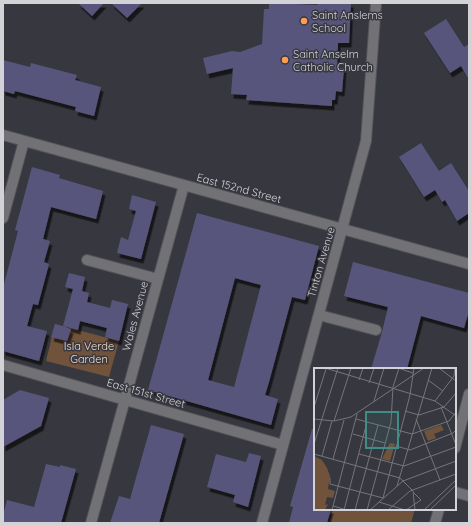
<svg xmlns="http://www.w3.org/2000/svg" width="472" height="526" font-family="Quicksand,sans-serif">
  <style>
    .green { fill: #71533c }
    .building { fill: #58557b; fill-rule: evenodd; filter: url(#shadow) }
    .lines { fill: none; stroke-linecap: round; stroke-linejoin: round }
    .minor-casing { stroke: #53535a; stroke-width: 12 }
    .minor { stroke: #727276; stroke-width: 10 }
    .poi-dot { fill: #fb9e51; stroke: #37373f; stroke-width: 1.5 }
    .labels { text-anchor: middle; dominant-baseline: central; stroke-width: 3; stroke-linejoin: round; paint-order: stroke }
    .poi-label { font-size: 11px; fill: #d2d2d7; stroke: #37373f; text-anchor: start }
    .street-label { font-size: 11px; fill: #d2d2d7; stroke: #37373f }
    .park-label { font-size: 11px; fill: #f8dfcd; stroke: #37373f }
    .inset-road { fill: none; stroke: #75757c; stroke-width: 1 }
    .view { fill: #408d88; fill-opacity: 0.15; stroke: #408d88; stroke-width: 2 }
    .inset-edge { fill: none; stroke: #d2d2d7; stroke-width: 2 }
  </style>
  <defs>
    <filter id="shadow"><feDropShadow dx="2.5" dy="4.5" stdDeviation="0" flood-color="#0009"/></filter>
  </defs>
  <rect width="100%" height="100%" fill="#37373f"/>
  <!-- green -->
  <path class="green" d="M55 324 119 341 109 377 46 361Z
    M333 509H415L411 523H329Z"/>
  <!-- building -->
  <path class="building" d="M78 3H104L92 16Z
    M111 3H142L127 18Z
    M269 3 317 5 318 3H351L349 43H338L337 68H344L342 92 336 91 335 100H332V106L246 100 247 95 231 94 233 68 207 74 203 58 232 51 240 52 262 44 264 9H269Z
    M446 19 464 47 469 44V80L461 66 450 73 424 33Z
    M3 60 30 67 31 63 77 75 75 80 101 87 94 116 75 111 76 107 15 91 14 94 3 91Z
    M421 143 439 171 451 163 469 191V213L457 221 445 200 442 202 435 190 424 197 399 157Z
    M32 167 60 175 59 178 103 191 96 219 51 207 43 239 50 241 44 262 49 264 38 305 33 304 27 326 47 331 39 361 3 351V288L18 231 15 230Z
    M132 195 156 202 141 259 117 253 121 237 128 240 136 211 129 209Z
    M197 213 319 246 305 300 292 297 269 382 265 395 278 399 271 425 148 390ZM235 278 261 285 234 387 208 380Z
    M353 262 469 293V311L464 328 421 316 407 369H371L382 332 388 307 344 296Z
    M69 273 85 277 82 291 89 293 87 302 110 308 112 300 128 304 119 341 105 337 107 328 80 321 78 330 63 326 73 289 65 287Z
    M55 324 71 329 67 341 51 337Z
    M20 390 49 398 41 426 3 447V400Z
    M151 425 184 434 159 523H110L119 496 130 499Z
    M312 429H315V509H331L327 523H289L293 507 290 506Z
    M249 453 261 456 248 507 233 502 235 495 207 487 216 454 246 462Z
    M46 464 60 467V465L76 469 61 523H3V515L7 500 34 507Z"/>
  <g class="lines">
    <!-- minor casing -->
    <g class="minor-casing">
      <path id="minor" d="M3 135 469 264
        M3 218 24 141
        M87 260 158 279
        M319 315 376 330
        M3 365 283 445
        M455 448 469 394
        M455 492 469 496
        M91 523 184 185
        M262 523 366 141 376 3
        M435 523 439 509"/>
    </g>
    <!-- minor -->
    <use href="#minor" class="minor"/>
  </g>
  <!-- markers -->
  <g class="poi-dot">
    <circle cx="304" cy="21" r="4"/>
    <circle cx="285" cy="60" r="4"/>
  </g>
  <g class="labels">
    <!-- poi labels -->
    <g class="poi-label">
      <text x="312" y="15">Saint Anslems<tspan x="312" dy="13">School</tspan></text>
      <text x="293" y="54">Saint Anselm<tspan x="293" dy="13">Catholic Church</tspan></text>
    </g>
    <!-- street labels -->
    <g class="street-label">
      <text transform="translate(239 188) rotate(15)">East 152nd Street</text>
      <text transform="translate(321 262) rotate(-74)">Tinton Avenue</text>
      <text transform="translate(135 316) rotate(-75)">Wales Avenue</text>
      <text transform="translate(146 393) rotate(16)">East 151st Street</text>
    </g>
    <!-- park labels -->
    <g class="park-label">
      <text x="89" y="346">Isla Verde<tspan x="89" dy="13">Garden</tspan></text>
    </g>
  </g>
  <!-- overview -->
  <g transform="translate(314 368)">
    <rect width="142" height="142" fill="#37373f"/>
    <path d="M127 57 130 62 120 66 122 70 114 73 110 63ZM76 75 81 76 76 93 68 91ZM0 88 8 92 13 100 16 108 14 121 21 123 19 130 13 129 11 137 14 136 11 142H0Z" fill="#71533c"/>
    <path class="inset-road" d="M11 0 121 33 142 48M84 0 99 5M125 0 142 13M45 12 49 0M114 12 129 23M55 15 60 0M60 33 70 0M121 33 140 8 141 0M0 39 12 1M127 39 142 77M91 43 105 47 130 39 142 25M0 51 20 53 37 49 110 0M42 51 98 66 135 53 142 44M102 51 126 112M20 53 37 0M39 66 71 75M0 76 24 0M82 78 96 82 139 65 142 62M0 86 86 110 99 123 101 142M45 86 90 98 142 79M8 88 18 53M19 91 30 52M16 110V116L69 130 96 27 100 0M83 118 118 0M65 134 91 142M19 138 33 142M18 142 43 46M30 142 53 54M41 142 64 57M53 142 77 54 79 19 85 0M56 142 89 113 142 93M74 142 96 123 142 106M92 142 107 132 100 125M110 142 142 112M116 142 142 117"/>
    <path class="view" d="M52 44H84V80H52Z"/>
    <rect width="142" height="142" class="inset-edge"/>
  </g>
  <!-- border -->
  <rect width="472" height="526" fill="none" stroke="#d2d2d7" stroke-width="8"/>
</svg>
